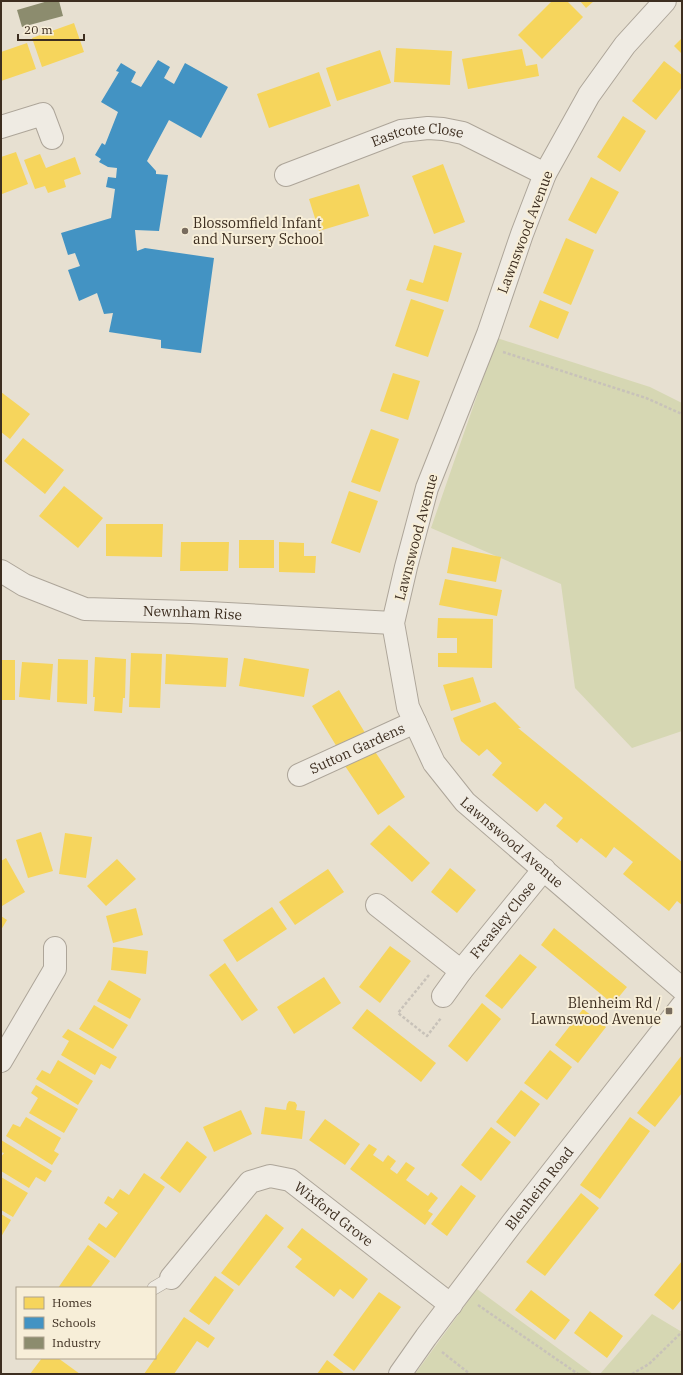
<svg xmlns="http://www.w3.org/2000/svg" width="683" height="1375" font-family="'IBM Plex Serif',serif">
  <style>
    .green { fill: #d6d7b3 }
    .homes { fill: #f6d55c }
    .schools { fill: #4393c3 }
    .industry { fill: #8c8c6e }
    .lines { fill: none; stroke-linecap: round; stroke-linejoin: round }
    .lane-casing { stroke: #ada599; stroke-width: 14 }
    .street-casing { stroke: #ada599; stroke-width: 24 }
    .path { stroke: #c8c2b9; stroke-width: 2.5; stroke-dasharray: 3 2; stroke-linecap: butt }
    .lane { stroke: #efebe3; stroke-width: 13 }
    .street { stroke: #efebe3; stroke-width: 22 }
    .poi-dot { fill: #786c5e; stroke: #f7eed8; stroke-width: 1.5 }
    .labels { text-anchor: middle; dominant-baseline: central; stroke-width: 4; stroke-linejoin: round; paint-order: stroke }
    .street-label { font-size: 14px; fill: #3d2e20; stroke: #f7eed8 }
    .poi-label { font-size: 14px; fill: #3d2e20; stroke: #f7eed8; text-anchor: start }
  </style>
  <rect width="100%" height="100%" fill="#e7e0d1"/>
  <!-- green -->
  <path class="green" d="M497 338 650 387 682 403V731L632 748 575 688 561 584 431 528Z
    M477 1289 593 1374H415Z
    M652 1314 682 1332V1374H600Z"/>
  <!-- homes -->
  <path class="homes" d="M552 1H567L583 17 542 59 518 35Z
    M580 1H594L586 8Z
    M74 23 84 52 42 67 32 38Z
    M682 38V54L674 46Z
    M27 43 36 69 1 81V52Z
    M396 48 452 51 450 85 394 82Z
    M522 49 526 66 537 64 539 76 468 89 462 59Z
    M380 50 391 83 337 101 326 68Z
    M664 61 682 75V87L656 120 632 101Z
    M319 72 331 106 269 128 257 94Z
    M623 116 646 131 620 172 597 157Z
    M16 152 28 184 2 194 1 157Z
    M40 154 46 168 75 157 81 174 64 180 66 187 48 193 45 186 35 189 24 160Z
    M443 164 465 222 434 234 412 176Z
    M591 177 619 192 596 234 568 220Z
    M359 184 369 216 319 231 309 199Z
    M566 238 594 250 571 305 543 293Z
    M434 245 462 253 448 302 406 290 410 279 423 283Z
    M411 299 444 310 428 357 395 346Z
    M540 300 569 312 558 339 529 327Z
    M393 373 420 381 408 420 380 411Z
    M1 392 30 414 10 439 1 432Z
    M371 429 399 439 380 492 351 482Z
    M23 438 64 470 45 494 4 461Z
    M64 486 103 518 78 548 39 516Z
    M349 491 378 501 360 553 331 543Z
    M106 524H163L162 557 106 556Z
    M239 540H274V568H239Z
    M181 542H229L228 571H180Z
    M279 542 304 543V556H316L315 573 279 572Z
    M452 547 501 557 496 582 447 573Z
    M445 579 502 590 497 616 439 605Z
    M438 618 493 619 492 668 438 667V653H457V638H437Z
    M131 653 162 654 160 708 129 707Z
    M166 654 228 658 226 687 165 684Z
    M95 657 126 659 125 698H123L122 713 94 711 95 697H93Z
    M244 658 309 669 304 697 239 686Z
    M58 659 88 660 87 704 57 702Z
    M1 660H15V700H1Z
    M22 662 53 664 50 700 19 697Z
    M473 677 481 702 451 711 443 685Z
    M339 690 367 736 340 752 312 706Z
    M495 702 521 728H518L682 862V905L677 901 669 911 623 874 633 862 614 847 606 858 581 838 577 843 556 826 563 818 545 803 537 812 492 775 502 763 487 749 479 756 461 741 453 718Z
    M372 747 405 797 378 815 345 766Z
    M389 825 430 863 412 882 370 844Z
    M41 832 53 871 28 878 16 840Z
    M65 833 92 837 86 878 59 874Z
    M6 858 25 892 2 906 1 903V861Z
    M117 859 136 879 106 906 87 886Z
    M450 868 476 890 457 913 431 892Z
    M328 869 344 892 295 925 279 902Z
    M272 907 287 929 237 962 223 940Z
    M136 908 143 935 113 943 106 916Z
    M1 916 7 920 1 930Z
    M554 928 627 987 613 1004 541 945Z
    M390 946 411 961 380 1003 359 987Z
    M113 947 148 951 146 974 111 970Z
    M520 954 537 967 502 1009 485 996Z
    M225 963 258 1010 242 1021 209 975Z
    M324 977 341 1003 294 1034 277 1007Z
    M109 980 141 999 130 1019 97 1001Z
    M482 1003 501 1019 467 1062 448 1046Z
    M94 1005 128 1025 113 1049 79 1029Z
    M367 1009 436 1063 421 1082 352 1028Z
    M583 1009 606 1027 578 1063 555 1045Z
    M68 1029 117 1057 110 1069 101 1064 95 1075 61 1055 69 1041 62 1037Z
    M550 1050 572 1067 547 1100 524 1083Z
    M682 1055V1093L655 1127 637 1113Z
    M58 1060 93 1081 78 1105 36 1079 42 1070 50 1074Z
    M36 1085 78 1109 64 1133 29 1113 38 1098 31 1093Z
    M521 1090 540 1104 515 1137 496 1122Z
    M289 1101 295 1102 297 1105 296 1110 305 1111 302 1139 261 1134 265 1107 286 1110 287 1104Z
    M241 1110 252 1134 214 1152 203 1127Z
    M26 1117 61 1138 54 1151 59 1154 52 1165 6 1136 13 1124 20 1127Z
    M630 1117 650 1131 600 1199 580 1185Z
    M325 1119 360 1144 345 1165 309 1140Z
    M491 1127 511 1142 481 1181 461 1165Z
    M1 1140 52 1171 45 1182 36 1177 29 1188 1 1171V1157L4 1153 1 1152Z
    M187 1141 207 1157 180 1193 160 1178Z
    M369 1144 377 1149 373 1155 383 1162 388 1155 396 1161 390 1169 397 1174 406 1162 415 1168 406 1180 428 1196 431 1192 438 1198 428 1211 433 1214 425 1225 350 1169Z
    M144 1173 165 1187 115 1258 88 1239 99 1223 106 1228 118 1213 104 1203 108 1196 113 1199 120 1189 129 1195Z
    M1 1177 28 1193 13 1217 1 1210Z
    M461 1185 476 1196 447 1236 431 1224Z
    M581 1193 599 1208 545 1276 526 1262Z
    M1 1214 11 1220 1 1237Z
    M266 1214 284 1228 239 1286 221 1273Z
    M302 1228 368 1279 353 1299 340 1289 334 1297 295 1267 302 1259 287 1247Z
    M88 1245 110 1261 90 1288H58Z
    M682 1261V1299L673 1310 654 1295Z
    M215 1276 234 1290 209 1325 189 1311Z
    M531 1290 570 1320 555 1340 515 1310Z
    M379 1292 401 1307 354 1371 333 1355Z
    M590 1311 623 1336 607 1358 574 1333Z
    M184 1317 215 1338 208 1348 197 1341 174 1374H144Z
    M42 1358H58L80 1374H30Z
    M327 1360 345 1374H317Z"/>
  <!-- schools -->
  <path class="schools" d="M158 60 170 67 164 78 174 84 185 63 228 87 201 138 169 120 147 161 156 171V174L168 175 159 231 135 230 137 251 145 248 214 258 201 353 161 348V340L109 332 113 313 104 314 97 293 79 301 68 270 80 266 75 253 68 255 61 233 111 218 115 189 106 187 108 177 116 178 117 168 108 167 99 162 101 159 95 155 102 143 105 145 118 112 101 102 119 72 116 71 121 63 136 72 131 82 141 87Z"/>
  <!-- industry -->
  <path class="industry" d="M48 1H59L63 16 22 27 17 10Z"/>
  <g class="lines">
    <!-- lane casing -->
    <g class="lane-casing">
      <path id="lane" d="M154 1288 171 1278"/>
    </g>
    <!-- street casing -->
    <g class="street-casing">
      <g id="street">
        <path id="s1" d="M665 1 625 45 589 95 545 174 522 234 488 334 427 488 406 567 393 623 408 707 434 763 465 802 682 989"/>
        <path d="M1 127 43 114 52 138"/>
        <path id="s2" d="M286 175 401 131 428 128 443 129 463 133 545 174"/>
        <path id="s3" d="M1 571 24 585 85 609 190 612 393 623"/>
        <path id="s4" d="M299 775 415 722"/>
        <path id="s5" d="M377 905 461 971 544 869"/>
        <path d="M443 996 461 971"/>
        <path d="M1 1061 55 969V948"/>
        <path id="s6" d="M171 1278 250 1182 270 1176 290 1180 451 1305"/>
        <path id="s7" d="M400 1374 426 1337 513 1222 682 1006"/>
      </g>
    </g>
    <!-- path -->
    <path class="path" d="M503 352 646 398 682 414
      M429 975 398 1013 427 1036 441 1018
      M478 1305 578 1374
      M442 1352 470 1374
      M632 1374 649 1364 682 1332"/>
    <!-- lane -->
    <use href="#lane" class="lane"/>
    <!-- street -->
    <use href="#street" class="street"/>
  </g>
  <!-- markers -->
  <g class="poi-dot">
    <circle cx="185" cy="231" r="4"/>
    <rect x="665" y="1007" width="8" height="8" rx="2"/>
  </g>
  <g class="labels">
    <!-- street labels -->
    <g class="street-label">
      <text stroke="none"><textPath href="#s2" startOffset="139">Eastcote Close</textPath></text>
      <text transform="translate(525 232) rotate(-69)">Lawnswood Avenue</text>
      <text transform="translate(416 537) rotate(-75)">Lawnswood Avenue</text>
      <text stroke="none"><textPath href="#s3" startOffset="200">Newnham Rise</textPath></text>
      <text stroke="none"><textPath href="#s4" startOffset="64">Sutton Gardens</textPath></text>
      <text stroke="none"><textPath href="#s1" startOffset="945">Lawnswood Avenue</textPath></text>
      <text stroke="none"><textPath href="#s5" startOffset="173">Freasley Close</textPath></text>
      <text stroke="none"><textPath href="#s7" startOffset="232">Blenheim Road</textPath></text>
      <text stroke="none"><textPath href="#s6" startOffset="221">Wixford Grove</textPath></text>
    </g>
    <!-- poi labels -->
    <g class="poi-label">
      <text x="193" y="223">Blossomfield Infant<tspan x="193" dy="16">and Nursery School</tspan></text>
      <text x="661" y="1003" text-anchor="end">Blenheim Rd /<tspan x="661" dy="16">Lawnswood Avenue</tspan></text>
    </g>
  </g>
  <!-- border -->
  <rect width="683" height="1375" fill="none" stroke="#3d2e20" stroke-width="4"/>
  <!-- legend -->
  <rect x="16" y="1287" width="140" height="72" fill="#f7eed8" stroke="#ada18e"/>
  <rect x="24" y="1297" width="20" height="12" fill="#f6d55c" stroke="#ada18e"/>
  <text x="52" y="1307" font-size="12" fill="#3d2e20">Homes</text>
  <rect x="24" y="1317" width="20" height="12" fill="#4393c3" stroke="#ada18e"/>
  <text x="52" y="1327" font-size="12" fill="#3d2e20">Schools</text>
  <rect x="24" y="1337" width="20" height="12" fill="#8c8c6e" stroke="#ada18e"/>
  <text x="52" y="1347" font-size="12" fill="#3d2e20">Industry</text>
  <!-- scale -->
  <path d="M18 34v6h66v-6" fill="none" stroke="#3d2e20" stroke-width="2"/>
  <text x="24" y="34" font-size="12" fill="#3d2e20" stroke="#f7eed8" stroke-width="3" paint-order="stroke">20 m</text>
</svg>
